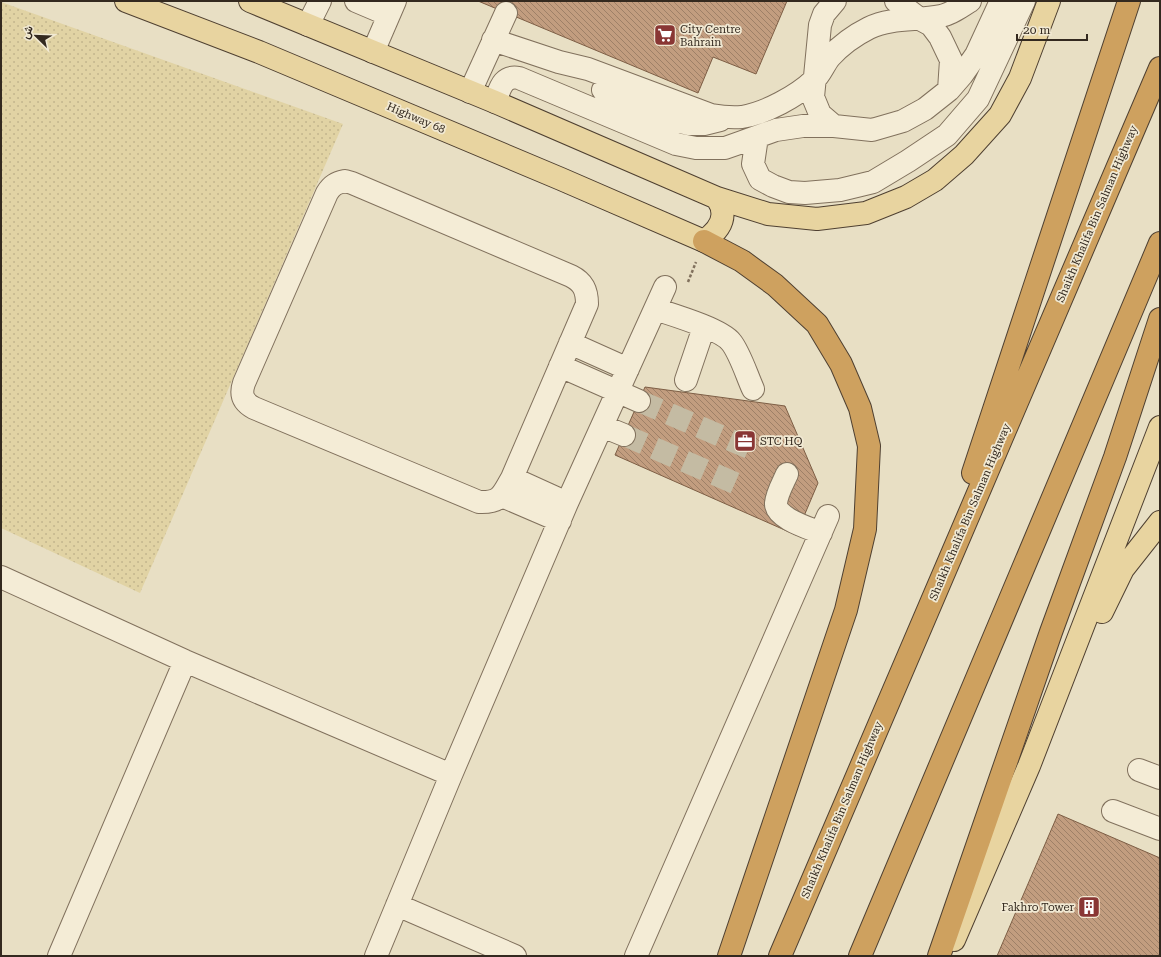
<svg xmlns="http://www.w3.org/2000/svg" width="1161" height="957" font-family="'Roboto Serif',Vazirmatn,serif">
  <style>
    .sand { fill: url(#sand-dots) }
    .building { fill: url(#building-back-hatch); stroke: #7d5e45 }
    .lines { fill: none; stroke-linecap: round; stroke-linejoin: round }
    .minor-tunnel { stroke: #c4bba3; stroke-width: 22; stroke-dasharray: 22 11; stroke-linecap: butt }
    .minor-casing { stroke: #81715d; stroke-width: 24 }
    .major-casing { stroke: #4f4031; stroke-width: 24 }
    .highway-casing { stroke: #4f4031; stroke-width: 24 }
    .path { stroke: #81715d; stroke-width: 2.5; stroke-dasharray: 3 2; stroke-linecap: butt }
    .minor { stroke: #f4ecd6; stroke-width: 22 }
    .major { stroke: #e8d4a0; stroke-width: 22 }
    .highway { stroke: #cea15f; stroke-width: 22 }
    .labels { text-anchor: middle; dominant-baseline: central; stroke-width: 3.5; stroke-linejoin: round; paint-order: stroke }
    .poi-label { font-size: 11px; fill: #33291f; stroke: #f1e9d3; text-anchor: start }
    .street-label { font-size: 11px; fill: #33291f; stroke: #f1e9d3 }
  </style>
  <defs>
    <pattern id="sand-dots" width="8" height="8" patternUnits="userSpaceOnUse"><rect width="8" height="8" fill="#e1d3a4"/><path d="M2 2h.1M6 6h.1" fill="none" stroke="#c2b58d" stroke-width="1.8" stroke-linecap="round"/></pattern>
    <pattern id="building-back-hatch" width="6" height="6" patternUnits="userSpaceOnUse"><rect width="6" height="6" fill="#c29d7f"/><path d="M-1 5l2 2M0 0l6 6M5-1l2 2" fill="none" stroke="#9e8067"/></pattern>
  </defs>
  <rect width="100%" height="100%" fill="#e8dfc4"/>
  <!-- sand -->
  <path class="sand" d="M1 2 343 124 140 593 1 528Z"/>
  <!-- building -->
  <path class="building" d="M478 1H787L756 74 713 57 698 93Z
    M645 387 785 406 818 483 796 535 615 455Z
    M1058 814 1160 858V956H997Z"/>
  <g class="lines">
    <!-- minor-tunnel -->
    <path class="minor-tunnel" d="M639 401 749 448
      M624 435 737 484"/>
    <!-- minor casing -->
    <g class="minor-casing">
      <path id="minor" d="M356 1 389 15
        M896 1 920 19 931 25 940 37 951 60 949 90
        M308 25 320 1
        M493 40 559 62 588 69 711 115C722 117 731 118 742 117 766 113 797 96 814 80 821 74 824 64 830 57 841 45 855 35 869 28 892 17 917 21 941 16 951 14 961 7 970 1
        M373 52 395 1
        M603 90 676 121 689 124H704L720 120
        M470 92 506 13
        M495 102C500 89 502 75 519 78L676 144 696 148H725L776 130 803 126H834L872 130 903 121 925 109 949 90 962 75 976 55 1001 1
        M834 126 820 114 813 97 820 25 824 14 835 1
        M757 137 753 164 760 179 773 186 789 192 805 193 840 190 873 182 908 161 947 135 978 99 1024 1
        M345 181 352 183 571 276C583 282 587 290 587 304L512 478C502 495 501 503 479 502L254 408C243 402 240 395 244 383L327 193C332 185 336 183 345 181Z
        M655 309C673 315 721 329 731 342 740 353 747 376 753 389
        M570 343 628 369
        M560 366 639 401
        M686 380 704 327
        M602 426 624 435
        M787 474C783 483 777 493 776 503 775 518 809 528 821 533
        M512 478 567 503
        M502 496 560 521
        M1 577 185 661 451 775
        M1139 770 1160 778
        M1113 811 1160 829
        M397 905 515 956
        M59 956 185 661
        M376 956 451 775 567 503 665 287
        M636 956 828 516"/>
    </g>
    <!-- major casing -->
    <g class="major-casing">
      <path id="major" d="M126 1 259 52 561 179 704 241C714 234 725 224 722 210 722 206 719 202 717 198
        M250 1 495 102 717 198 768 214 817 219 866 213 906 197 935 180 964 155 1000 115 1020 78 1049 1
        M1102 612 1123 569 1160 522
        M954 940 1029 766 1160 427"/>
    </g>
    <!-- highway casing -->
    <g class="highway-casing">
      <path id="highway" d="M704 241 742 261 775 285 817 324 841 364 860 408 869 446 865 529 846 610 729 956
        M973 473 1129 1
        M780 956 1160 68
        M860 956 1160 243
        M939 956 1051 632 1115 457 1160 319"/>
    </g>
    <!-- path -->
    <path class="path" d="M688 282 696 262"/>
    <!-- minor -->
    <use href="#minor" class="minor"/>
    <!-- major -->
    <use href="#major" class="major"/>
    <!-- highway -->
    <use href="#highway" class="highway"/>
  </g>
  <!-- icons -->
  <defs>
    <g id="supermarket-square" transform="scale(1.15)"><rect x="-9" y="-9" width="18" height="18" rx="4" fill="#893634" stroke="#f1e9d3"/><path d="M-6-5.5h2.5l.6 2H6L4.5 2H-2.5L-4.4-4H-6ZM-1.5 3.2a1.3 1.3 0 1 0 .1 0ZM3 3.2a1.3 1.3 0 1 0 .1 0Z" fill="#fff"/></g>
    <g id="office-square" transform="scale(1.15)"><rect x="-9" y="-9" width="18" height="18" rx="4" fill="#893634" stroke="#f1e9d3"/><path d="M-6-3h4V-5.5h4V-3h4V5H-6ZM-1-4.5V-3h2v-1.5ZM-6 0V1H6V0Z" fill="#fff"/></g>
    <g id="building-square" transform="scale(1.15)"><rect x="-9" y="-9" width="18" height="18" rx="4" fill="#893634" stroke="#f1e9d3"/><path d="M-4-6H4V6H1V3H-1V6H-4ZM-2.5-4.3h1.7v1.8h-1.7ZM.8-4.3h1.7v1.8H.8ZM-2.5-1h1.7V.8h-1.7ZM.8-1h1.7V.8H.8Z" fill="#fff"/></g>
  </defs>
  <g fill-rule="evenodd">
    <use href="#supermarket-square" x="665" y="35"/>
    <use href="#office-square" x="745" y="441"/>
    <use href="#building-square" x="1089" y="907"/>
  </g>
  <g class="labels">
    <!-- poi labels -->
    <g class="poi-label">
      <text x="680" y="29">City Centre<tspan x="680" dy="13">Bahrain</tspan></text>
      <text x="760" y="441">STC HQ</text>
      <text x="1074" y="907" text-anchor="end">Fakhro Tower</text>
    </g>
    <!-- street labels -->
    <g class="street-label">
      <text transform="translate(416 118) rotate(23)">Highway 68</text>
      <text transform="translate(1097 214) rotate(-67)">Shaikh Khalifa Bin Salman Highway</text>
      <text transform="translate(970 512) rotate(-67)">Shaikh Khalifa Bin Salman Highway</text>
      <text transform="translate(842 810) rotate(-67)">Shaikh Khalifa Bin Salman Highway</text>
    </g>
  </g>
  <!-- border -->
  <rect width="1161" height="957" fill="none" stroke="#33291f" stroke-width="4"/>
  <!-- north arrow -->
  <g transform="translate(36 36) rotate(293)" stroke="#f1e9d3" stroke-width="3" paint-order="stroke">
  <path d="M0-3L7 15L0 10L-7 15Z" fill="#33291f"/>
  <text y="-6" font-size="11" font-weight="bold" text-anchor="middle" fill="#33291f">ش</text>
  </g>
  <!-- scale -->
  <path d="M1017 34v6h70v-6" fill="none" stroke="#33291f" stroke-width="2"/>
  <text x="1023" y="34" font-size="12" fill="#33291f" stroke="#f1e9d3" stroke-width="3" paint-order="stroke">20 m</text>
</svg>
